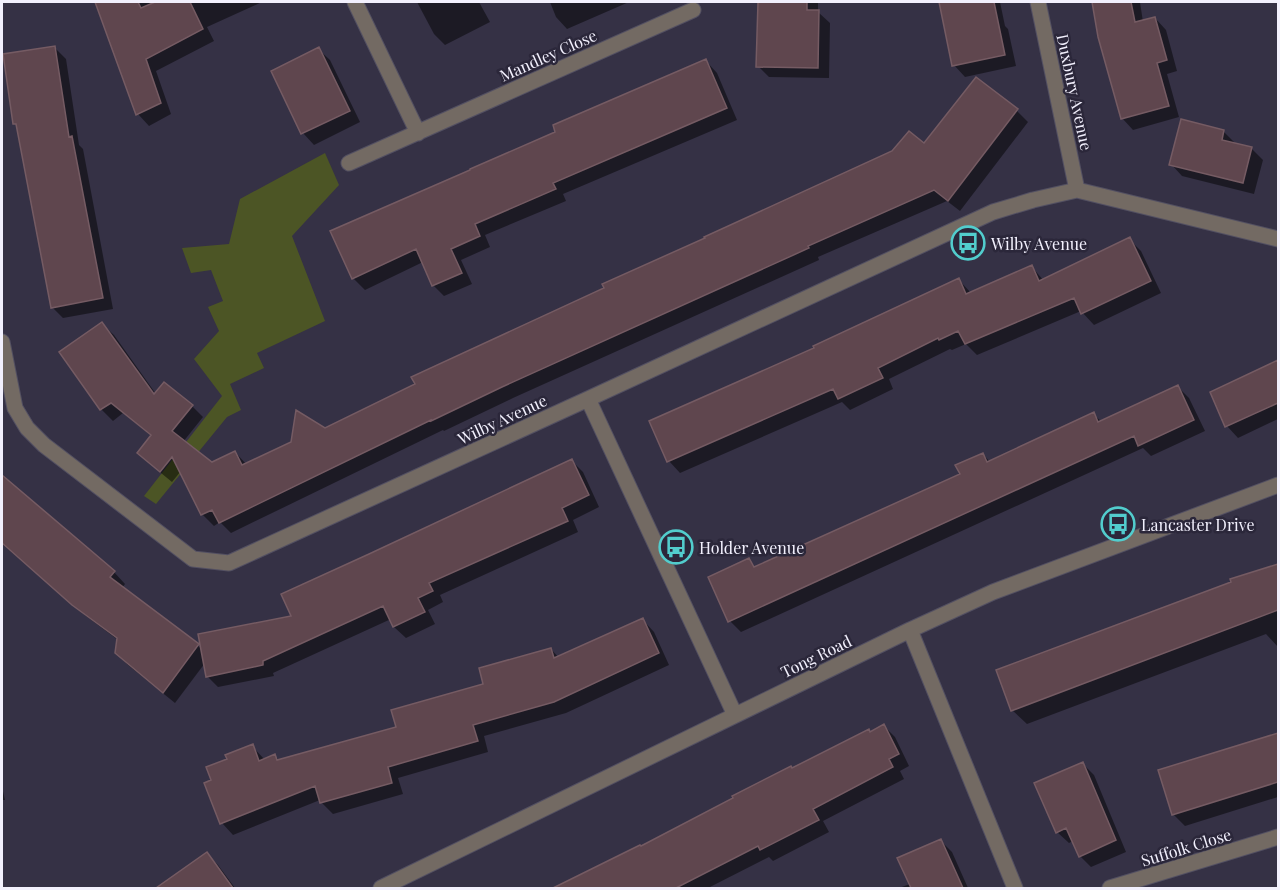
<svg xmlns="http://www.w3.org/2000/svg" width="1280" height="890" font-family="'Playfair Display',serif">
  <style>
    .green { fill: #4c5525 }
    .shadow { fill: #0007 }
    .building { fill: #5f464e; stroke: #755b63; stroke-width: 1.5 }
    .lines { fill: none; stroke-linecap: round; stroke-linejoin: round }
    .minor-casing { stroke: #535062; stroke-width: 17 }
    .minor { stroke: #736a63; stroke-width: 15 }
    .labels { text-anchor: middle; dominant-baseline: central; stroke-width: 5; stroke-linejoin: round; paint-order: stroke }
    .street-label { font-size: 16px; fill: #f2f0fd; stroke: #2b273a }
    .poi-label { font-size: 16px; fill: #f2f0fd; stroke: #2b273a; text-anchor: start }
  </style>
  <rect width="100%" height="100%" fill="#353145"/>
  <!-- green -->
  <path class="green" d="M325 153 339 185 292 236 325 321 257 353 264 368 230 384 241 410 227 417 156 504 144 496 222 396 194 359 219 331 208 307 223 301 211 270 191 273 182 248 229 244 240 199Z"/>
  <!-- shadow -->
  <path class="shadow" d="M111 2H262L207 27 214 41 156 71 171 114 149 126 138 114 99 8Z
    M417 2H479L490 22 445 45 434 34Z
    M550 2H629L567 29 556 17Z
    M758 2H816L818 3V12L830 23 829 78 769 77 758 66 759 22 757 20Z
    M941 2H1000L1005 26 1008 29 1016 66 965 77 954 65Z
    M1094 2H1140L1143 22 1155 18 1166 30 1177 71 1167 74 1179 117 1133 130 1122 118 1100 36Z
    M55 48 66 59 79 145 83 149 113 309 63 318 52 307Z
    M318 49 330 60 360 122 314 145 303 133 273 71Z
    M706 61 717 73 737 120 563 194 566 201 485 235 490 247 461 260 472 284 444 296 433 285 423 262 365 290 353 278 557 132Z
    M1017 111 1028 122 960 211 947 201 818 257 819 260 513 398 444 431 443 430 231 533 220 522 214 526 202 514 181 471 172 482 150 464 139 453 152 436 123 413 113 421 101 409 61 353 102 324 114 335 156 394 192 406 203 417 183 442 212 464 235 452 247 465 325 430 925 146Z
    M1224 132 1235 143V144L1251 148 1263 160 1254 194 1182 176 1171 164Z
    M1129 239 1141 251 1161 293 1094 325 1081 311 977 355 966 344 952 350 950 349 889 379 893 389 850 410 842 402 680 473 669 461 816 349 959 280 971 293 1032 267 1044 281Z
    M1278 361V419L1238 438 1227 426 1212 393Z
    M1178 387 1189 398 1205 431 1151 456 1143 448 741 632 730 621 749 560 756 568 962 475 983 454 990 462 1093 414 1102 422Z
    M572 461 583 472 599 507 573 520 578 532 440 595 443 602 428 610 435 624 406 638 394 627 391 619 273 673 274 676 218 687 207 676 205 663 175 703 128 665 116 653 118 640 86 616 2 544V477L114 572 125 584 122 588 202 649 293 617Z
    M1278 565V647L1266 634 1027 724 1012 710 1233 583 1232 580Z
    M643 620 654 632 669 665 566 713 484 736 488 752 398 778 403 794 333 814 321 802 320 800 233 835 222 823 206 784 213 781 229 760 252 746 265 760 275 756 280 761 398 728 485 686 551 649 559 658Z
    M884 726 895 737 909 766 900 771 904 779 823 821 829 832 773 861 769 857 708 888H562L869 730 871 733Z
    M1278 734V797L1185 826 1173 814 1160 771Z
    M1083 764 1094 775 1126 852 1091 867 1080 856 1073 841 1069 843 1057 832Z
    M2 787 5 800H2Z
    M941 841 952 852 968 888H899L910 884Z
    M207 854 218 865 235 888H158Z"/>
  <!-- building -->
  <path class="building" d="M95 2H138L141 8 155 2H190L203 29 146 59 161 103 136 115Z
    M758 2H807V10H819L818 68 756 67Z
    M939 2H994L1005 55 952 66Z
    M1092 2H1131L1135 22 1155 17 1167 60 1157 63 1169 106 1121 119 1098 37Z
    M55 46 69 137 72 136 103 298 51 308 16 124H13L3 54Z
    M319 47 350 111 301 134 271 71Z
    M706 59 727 108 553 183 556 189 475 224 480 236 451 249 462 273 432 286 416 249 352 279 330 231 470 170V169L555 132 553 125Z
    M976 77 1018 109 948 201 934 190 808 246 809 248 502 387 431 421V420L219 523 212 510 201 515 172 457 160 472 137 453 151 435 111 403 100 410 59 352 102 322 154 394 164 382 193 405 172 431 212 462 235 451 242 465 291 442 296 410 325 428 415 384 411 377 604 288 602 284 705 238 704 237 892 151 909 131 924 143Z
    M1181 119 1224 130 1222 140 1252 147 1243 183 1169 165Z
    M1130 237 1151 281 1081 314 1074 298 965 344 958 331 939 340 938 338 878 368 883 378 838 399 833 389 667 462 649 421 814 348 813 346 959 278 966 294 1032 265 1039 281Z
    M1278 360V403L1225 427 1210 392Z
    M1178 385 1194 420 1138 446 1134 436 728 622 708 577 749 558 754 567 960 474 955 465 983 453 987 462 1094 412 1098 422Z
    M572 459 589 495 562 508 568 521 429 583 433 591 418 598 425 612 393 627 383 606 263 661V665L206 677 198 634 291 616 281 594 369 554Z
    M2 475 115 571 110 577 199 644 163 693 115 653 117 638 72 605 2 543Z
    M1278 564V610L1011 711 996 670 1231 582 1230 579Z
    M643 618 659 653 554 702 473 725 478 741 388 767 392 783 320 803 315 786 220 824 204 783 211 780 206 767 227 759 225 755 253 744 259 761 275 754 277 760 396 727 391 710 483 684 479 668 551 648 554 658Z
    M884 724 899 754 889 759 893 767 813 809 819 820 760 850 758 846 676 888H553L640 845 641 846 733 798 732 796 791 766 792 768 869 729 870 732Z
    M1278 733V782L1172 815 1158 770Z
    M1083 762 1116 840 1079 857 1066 828 1056 833 1034 783Z
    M941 839 963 888H911L897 858Z
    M207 852 233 888H156Z"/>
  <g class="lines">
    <!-- minor casing -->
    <g class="minor-casing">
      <path id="minor" d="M355 2 418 133
        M1038 2 1077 190
        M349 163 693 10
        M2 342 15 408 27 428 44 445 193 559 229 563 588 399 993 212 1033 200 1077 190 1278 239
        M588 399 735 715
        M910 630 1015 888
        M381 888 910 630 993 592 1278 485
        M1110 888 1278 837"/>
    </g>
    <!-- minor -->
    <use href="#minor" class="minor"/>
  </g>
  <!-- icons -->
  <defs>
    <g id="bus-ring" transform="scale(1.725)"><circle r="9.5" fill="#2b273a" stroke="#52cdcd" stroke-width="1.5"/><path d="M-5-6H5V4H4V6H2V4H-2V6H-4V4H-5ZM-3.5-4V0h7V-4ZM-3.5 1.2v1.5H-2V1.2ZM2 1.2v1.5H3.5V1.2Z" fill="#52cdcd"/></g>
  </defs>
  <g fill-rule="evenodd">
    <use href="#bus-ring" x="968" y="243"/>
    <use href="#bus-ring" x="1118" y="524"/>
    <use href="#bus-ring" x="676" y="547"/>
  </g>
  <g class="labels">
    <!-- street labels -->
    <g class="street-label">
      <text transform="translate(548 55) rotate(-24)">Mandley Close</text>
      <text transform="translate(1075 92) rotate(78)">Duxbury Avenue</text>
      <text transform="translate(502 419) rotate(-25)">Wilby Avenue</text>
      <text transform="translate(816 656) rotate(-26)">Tong Road</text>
      <text transform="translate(1186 847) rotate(-17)">Suffolk Close</text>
    </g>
    <!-- poi labels -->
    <g class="poi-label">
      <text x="991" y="243">Wilby Avenue</text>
      <text x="1141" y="524">Lancaster Drive</text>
      <text x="699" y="547">Holder Avenue</text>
    </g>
  </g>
  <!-- border -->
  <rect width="1280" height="890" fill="none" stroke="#f2f0fd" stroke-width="6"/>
</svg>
